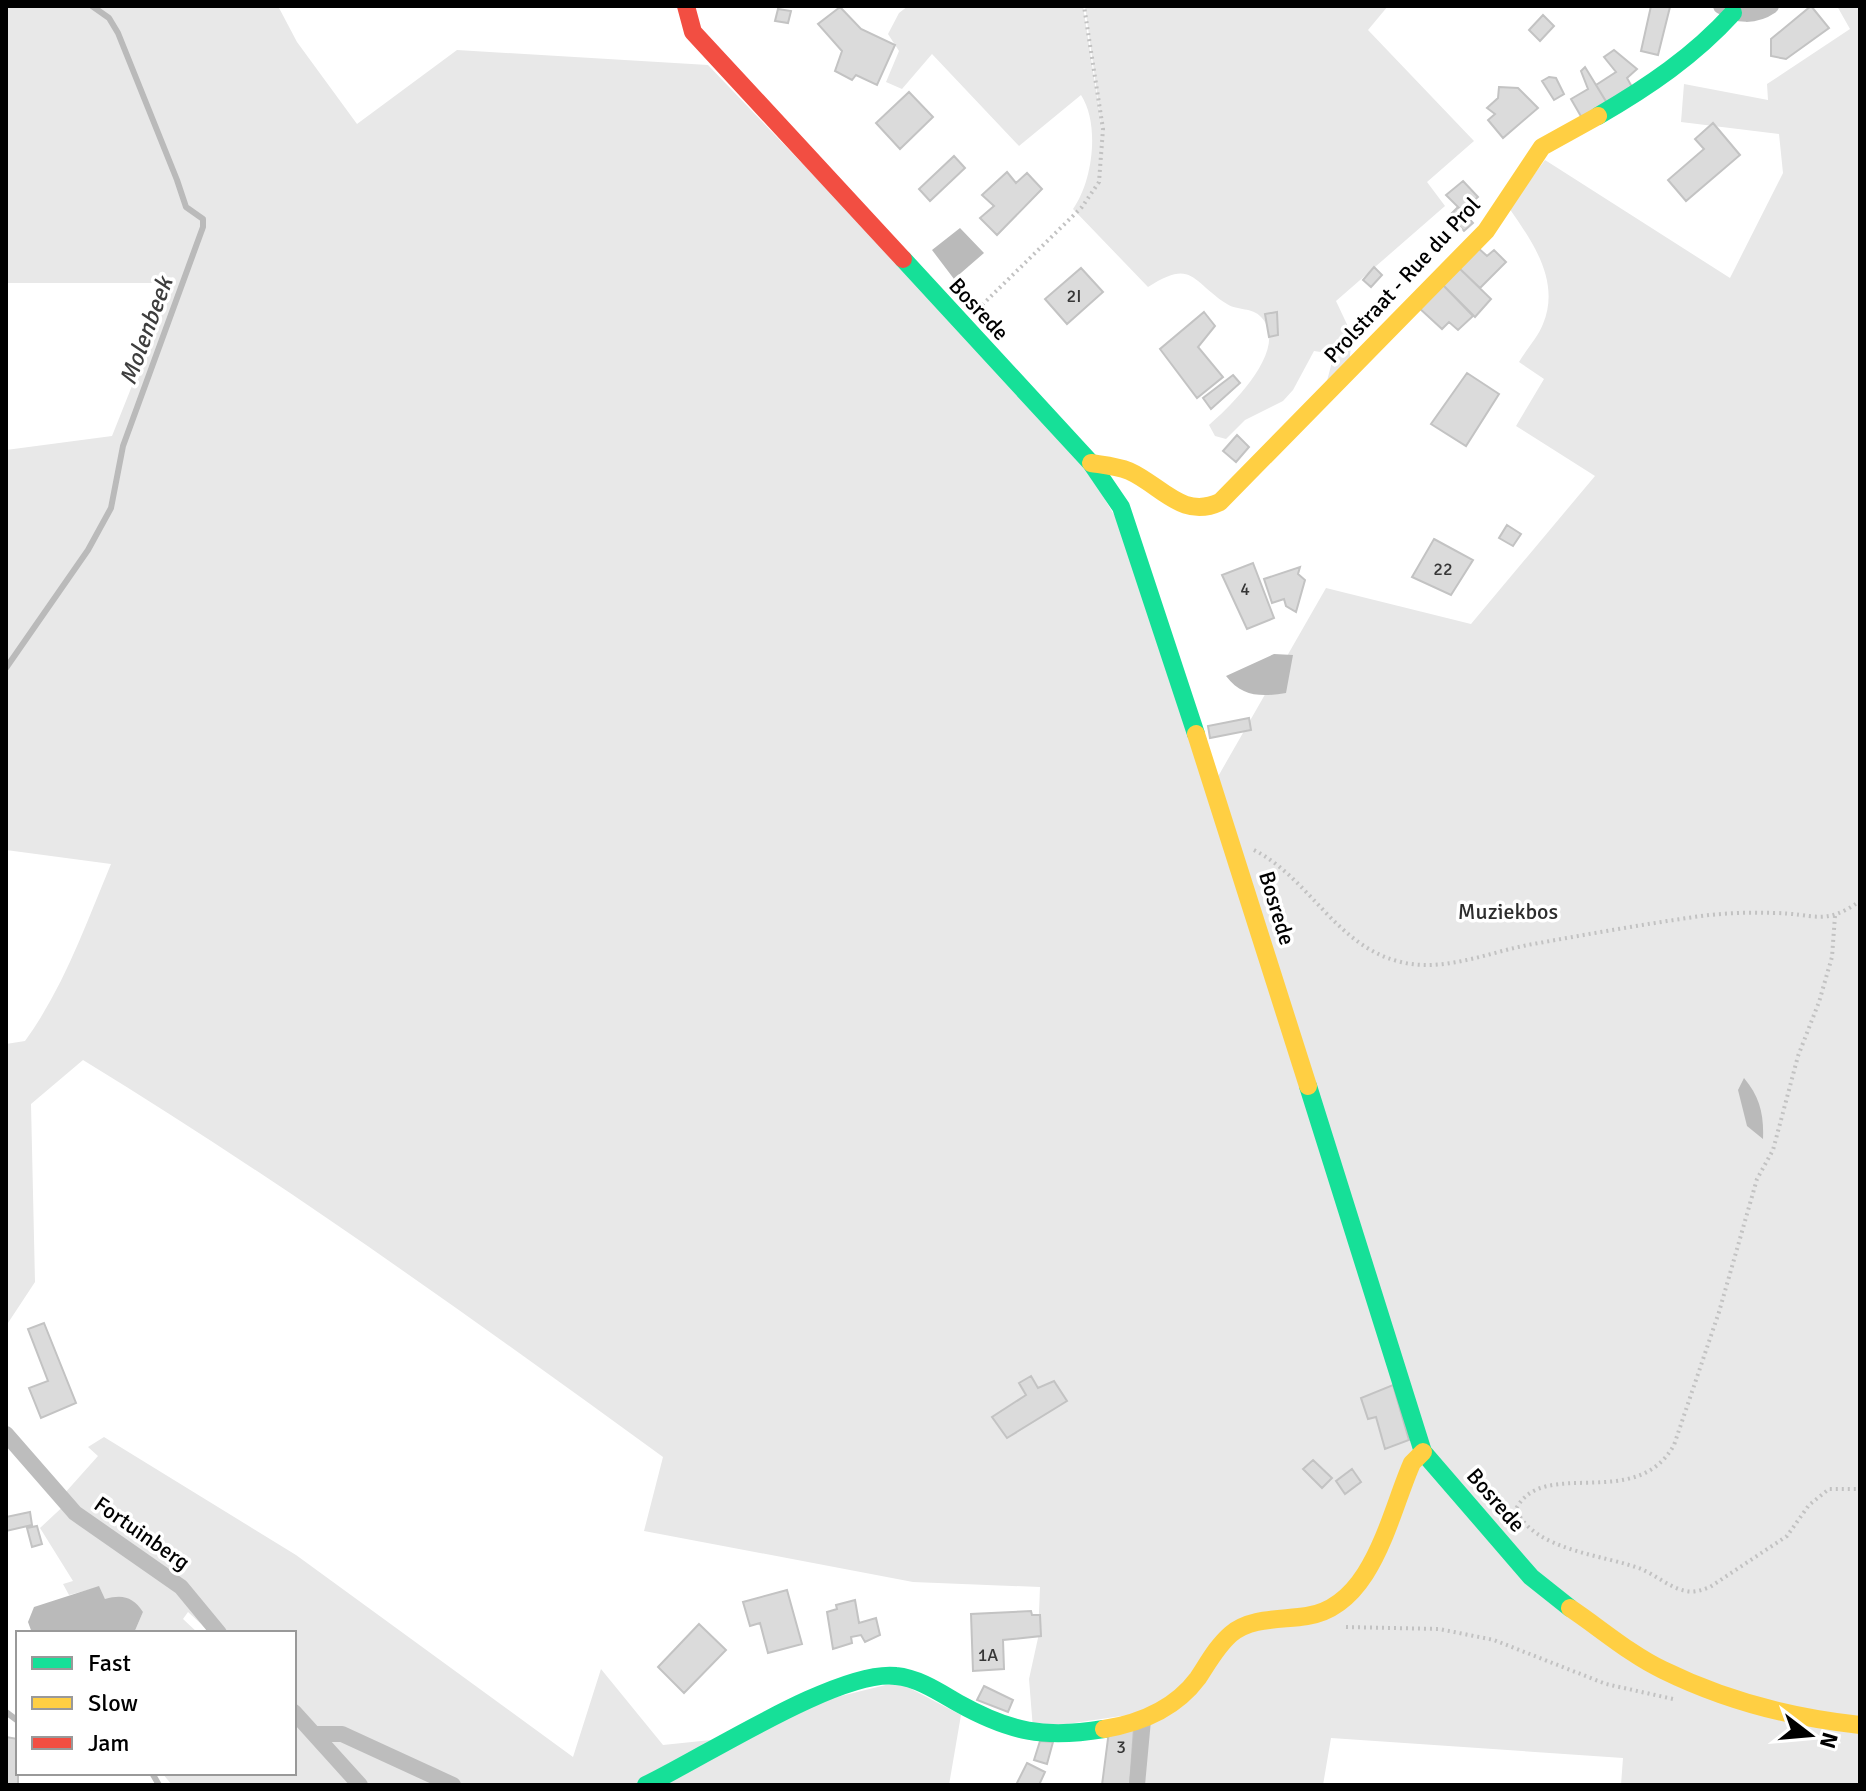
<svg xmlns="http://www.w3.org/2000/svg" width="1866" height="1791" font-family="Signika,sans-serif">
  <style>
    .green { fill: #e8e8e8 }
    .water { fill: #bababa }
    .lines { fill: none; stroke-linecap: round; stroke-linejoin: round }
    .stream { stroke: #bababa; stroke-width: 6 }
    .building { fill: #dbdbdb; stroke: #c3c3c3; stroke-width: 2 }
    .path { stroke: #c2c2c2; stroke-width: 4; stroke-dasharray: 2 4; stroke-linecap: butt }
    .street { stroke: #bdbdbd; stroke-width: 16 }
    .fast { stroke: #16e098; stroke-width: 18 }
    .slow { stroke: #ffcf43; stroke-width: 18 }
    .jam { stroke: #f24e42; stroke-width: 18 }
    .labels { text-anchor: middle; dominant-baseline: central; stroke-width: 7; stroke-linejoin: round; paint-order: stroke }
    .number-label { font-size: 18px; fill: #373737 }
    .street-label { font-size: 22px; fill: #000; stroke: #fff }
    .park-label { font-size: 22px; fill: #2c2c2c; stroke: #fff }
    .water-label { font-size: 24px; font-style: italic; fill: #3d3d3d; stroke: #fff }
  </style>
  <rect width="100%" height="100%" fill="#fff"/>
  <!-- green -->
  <path class="green" d="M6 6H278L297 42 357 124 457 50 708 65 865 229 1089 473 1116 518 1208 794 1326 588 1471 624 1595 476 1516 426 1544 379 1519 362C1526 350 1538 337 1543 324 1561 281 1532 241 1509 208L1545 160 1730 278 1783 173 1779 134 1681 122 1684 84 1768 100 1767 84 1850 29 1837 6H1860V1785H1621L1623 1758 1331 1738 1323 1785H1140L1148 1725 1193 1679 1142 1713 1033 1729 1029 1679 1038 1638 1040 1587 913 1582 644 1531 663 1457C473 1319 283 1182 83 1060L31 1104 35 1282 6 1326V1044L25 1041C63 989 86 924 111 864L6 850V450L112 436 173 283H6Z
    M908 6H1083L1103 136 1085 6H1388L1368 30 1474 141 1427 182 1445 206 1336 301 1352 335 1349 366 1327 381 1334 354 1314 351 1293 390 1283 401 1245 420 1226 439 1215 436 1209 425C1231 406 1291 348 1261 317 1252 307 1238 311 1227 304 1191 281 1193 258 1148 287L1073 209C1093 181 1100 124 1081 95L1019 146 932 54 902 89 886 82 899 51 888 34 899 13Z
    M104 1437 296 1555 573 1757 601 1669 663 1745 711 1740 639 1785H463L423 1767 442 1785H363L294 1711V1633H211L188 1612 183 1619 198 1633H134L143 1612 105 1599 99 1587 69 1595 63 1584 73 1581 40 1528 70 1500 64 1494 98 1456 88 1447Z
    M898 1682 961 1715 949 1785H661L804 1705Z
    M294 1719 353 1785H172L162 1773H294Z"/>
  <!-- water -->
  <path class="water" d="M960 228 984 253 954 279 932 250Z
    M1274 654 1293 655 1286 693C1261 697 1242 697 1226 676Z
    M1744 1078C1760 1097 1764 1115 1763 1139L1747 1126 1738 1090Z
    M99 1586 105 1599C123 1594 133 1597 143 1612L134 1633H32L28 1622 34 1607Z"/>
  <g class="lines">
    <!-- stream -->
    <path class="stream" d="M6 668 88 550 111 508 123 446 203 227V219L186 207 177 180 118 33 109 18 92 6
      M6 1712 18 1721
      M152 1773 159 1785"/>
  </g>
  <!-- building -->
  <path class="building" d="M1651 6 1670 7 1658 55 1641 51Z
    M1811 6 1829 28 1786 59 1771 56V39Z
    M840 7 861 29 895 45 877 85 856 75 852 80 835 71 842 51 818 24Z
    M778 9 791 11 788 23 775 21Z
    M1543 15 1554 26 1540 41 1529 30Z
    M1614 50 1637 69 1627 78 1632 87 1607 103 1596 85 1616 72 1604 57Z
    M1585 67 1607 103 1582 118 1571 99 1588 89 1581 71Z
    M1549 77 1556 78 1564 94 1554 100 1542 81Z
    M1499 87 1518 88 1538 108 1503 138 1488 120 1495 114 1487 108 1498 98Z
    M909 92 933 117 900 149 876 123Z
    M1713 123 1740 155 1686 201 1668 180 1704 149 1695 139Z
    M954 156 965 168 930 201 919 189Z
    M1007 172 1016 183 1027 173 1042 189 997 235 980 218 994 206 982 195Z
    M1463 181 1478 197 1462 211 1446 195Z
    M1458 207 1473 223 1464 231 1449 216Z
    M1477 247 1487 256 1494 250 1506 262 1480 288 1458 267Z
    M1374 267 1382 275 1371 287 1363 280Z
    M1458 267 1491 299 1475 317 1441 283Z
    M1081 268 1103 292 1067 324 1045 299Z
    M1441 283 1473 316 1458 330 1449 322 1442 329 1418 307Z
    M1204 312 1215 326 1198 347 1223 377 1197 398 1160 349Z
    M1277 312 1278 335 1269 337 1265 314Z
    M1467 373 1499 394 1466 446 1431 424Z
    M1233 375 1240 383 1211 409 1203 398Z
    M1237 435 1249 447 1236 462 1223 451Z
    M1507 525 1521 534 1513 546 1499 538Z
    M1434 539 1473 560 1451 595 1412 577Z
    M1253 563 1274 618 1247 629 1222 575Z
    M1300 567 1298 574 1305 580 1296 612 1286 606 1284 599 1272 603 1264 579Z
    M1249 718 1251 730 1210 738 1208 726Z
    M44 1323 76 1403 41 1418 29 1388 48 1381 28 1329Z
    M1031 1376 1038 1388 1054 1381 1067 1401 1007 1438 992 1417 1026 1395 1019 1383Z
    M1393 1385 1409 1440 1385 1449 1376 1417 1368 1419 1361 1398Z
    M1313 1460 1332 1478 1322 1488 1303 1469Z
    M1352 1469 1361 1482 1345 1494 1336 1481Z
    M30 1512 32 1525 6 1531V1517Z
    M37 1526 42 1544 32 1547 27 1528Z
    M787 1590 802 1644 768 1653 760 1623 750 1626 743 1602Z
    M855 1600 859 1623 876 1618 880 1635 865 1642 861 1635 851 1637 852 1643 833 1649 827 1612 837 1609 836 1605Z
    M1031 1611 1032 1615H1040L1041 1636 1003 1640 1004 1669 973 1671 971 1614Z
    M699 1624 726 1650 684 1693 658 1667Z
    M984 1686 1013 1700 1008 1712 977 1700Z
    M1134 1728 1130 1785H1102L1109 1731Z
    M6 1737 18 1739V1784H6Z
    M1040 1741 1053 1742 1047 1764 1034 1760Z
    M1027 1763 1045 1772 1039 1785H1016Z"/>
  <g class="lines">
    <!-- path -->
    <path class="path" d="M978 309 1082 207 1099 182 1103 129 1084 6
      M1254 850C1309 878 1335 944 1397 961 1442 974 1488 952 1533 944 1589 934 1645 924 1701 916 1725 913 1750 912 1774 913 1813 913 1824 927 1860 901
      M1835 916 1832 957 1819 1002 1798 1056 1773 1150 1757 1179 1719 1312 1674 1445C1636 1513 1543 1456 1516 1509 1533 1551 1606 1555 1641 1569 1656 1575 1670 1588 1686 1591 1694 1593 1702 1590 1710 1587L1787 1536 1809 1505 1829 1489H1860
      M1346 1627 1439 1629 1494 1640 1606 1684 1673 1699"/>
    <!-- street -->
    <path class="street" d="M1721 6C1737 16 1755 17 1771 6
      M6 1434 75 1513 181 1587 219 1633
      M294 1712 360 1785
      M316 1734H342L453 1785
      M1137 1785 1143 1720"/>
    <!-- fast -->
    <path class="fast" d="M1598 116C1648 87 1694 56 1733 13
      M903 259 1091 463 1121 507 1196 734
      M1308 1086 1423 1452 1531 1577 1570 1608
      M646 1785C703 1758 839 1669 896 1676 918 1678 939 1692 958 1703 1010 1732 1044 1739 1104 1729"/>
    <!-- slow -->
    <path class="slow" d="M1091 463C1104 465 1117 466 1129 471 1161 485 1182 520 1220 502L1486 231 1542 147 1598 116
      M1196 734 1308 1086
      M1570 1608C1600 1628 1631 1655 1663 1670 1724 1700 1794 1718 1860 1725
      M1104 1729C1141 1723 1175 1709 1198 1678 1208 1663 1217 1646 1231 1634 1251 1617 1282 1620 1307 1616 1373 1606 1389 1515 1412 1463L1423 1452"/>
    <!-- jam -->
    <path class="jam" d="M686 6 693 32 903 259"/>
  </g>
  <g class="labels">
    <!-- number labels -->
    <g class="number-label">
      <text x="1074" y="296">2I</text>
      <text x="1443" y="569">22</text>
      <text x="1245" y="589">4</text>
      <text x="988" y="1655">1A</text>
      <text x="1121" y="1747">3</text>
    </g>
    <!-- street labels -->
    <g class="street-label">
      <text transform="translate(1402 280) rotate(-47)">Prolstraat - Rue du Prol</text>
      <text transform="translate(979 309) rotate(47)">Bosrede</text>
      <text transform="translate(1277 908) rotate(73)">Bosrede</text>
      <text transform="translate(1496 1500) rotate(49)">Bosrede</text>
      <text transform="translate(142 1533) rotate(35)">Fortuinberg</text>
    </g>
    <!-- park labels -->
    <g class="park-label">
      <text x="1508" y="911">Muziekbos</text>
    </g>
    <!-- water labels -->
    <g class="water-label">
      <text transform="translate(146 331) rotate(-70)">Molenbeek</text>
    </g>
  </g>
  <!-- border -->
  <rect width="1866" height="1791" fill="none" stroke="#000000" stroke-width="16"/>
  <!-- legend -->
  <rect x="16" y="1631" width="280" height="144" fill="#ffffff" stroke="#999999" stroke-width="2"/>
  <rect x="32" y="1657" width="40" height="12" fill="#16e098" stroke="#999999" stroke-width="2"/>
  <text x="88" y="1671" font-size="24" fill="#000000">Fast</text>
  <rect x="32" y="1697" width="40" height="12" fill="#ffcf43" stroke="#999999" stroke-width="2"/>
  <text x="88" y="1711" font-size="24" fill="#000000">Slow</text>
  <rect x="32" y="1737" width="40" height="12" fill="#f24e42" stroke="#999999" stroke-width="2"/>
  <text x="88" y="1751" font-size="24" fill="#000000">Jam</text>
  <!-- north arrow -->
  <g transform="translate(1810 1735) rotate(106)" stroke="#ffffff" stroke-width="6" paint-order="stroke">
  <path d="M0-6L14 30L0 20L-14 30Z" fill="#000000"/>
  <text y="-12" font-size="22" font-weight="bold" text-anchor="middle" fill="#000000">N</text>
  </g>
</svg>
